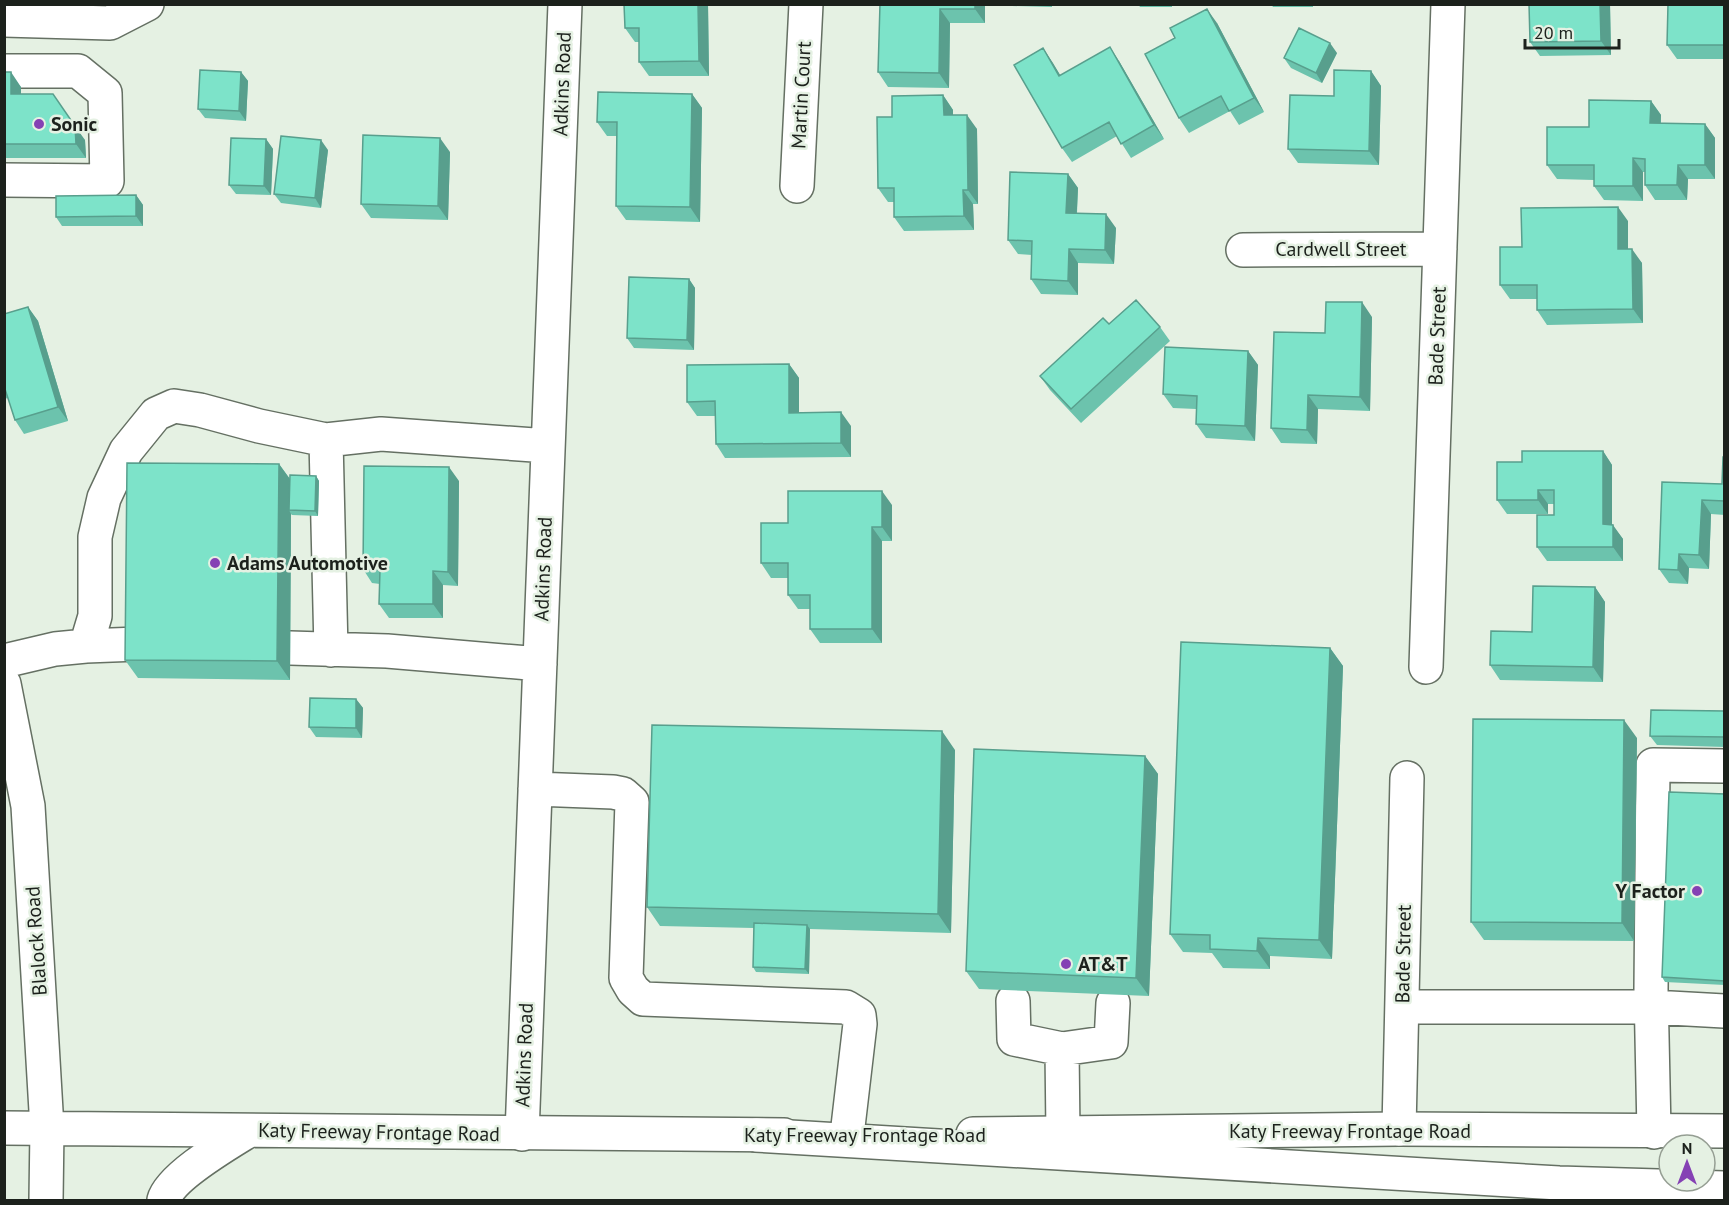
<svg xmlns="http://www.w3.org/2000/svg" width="1729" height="1205" font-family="'PT Sans',sans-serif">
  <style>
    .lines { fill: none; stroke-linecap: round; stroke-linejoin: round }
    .minor-casing { stroke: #657063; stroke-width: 36 }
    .major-casing { stroke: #657063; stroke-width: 36 }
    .highway-casing { stroke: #657063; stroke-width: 36 }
    .minor { stroke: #fff; stroke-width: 33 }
    .major { stroke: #fff; stroke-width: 33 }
    .highway { stroke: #fff; stroke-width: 33 }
    .wall { fill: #6cc3ad }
    .shaded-wall { fill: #589f8d }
    .building { fill: #7de3c9; stroke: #589f8d; stroke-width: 1.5 }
    .poi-dot { fill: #8541b4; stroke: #e5f1e3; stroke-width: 2 }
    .labels { text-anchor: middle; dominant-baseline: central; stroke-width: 5; stroke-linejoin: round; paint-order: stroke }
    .street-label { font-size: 20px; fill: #1c211c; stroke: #e5f1e3 }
    .poi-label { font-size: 20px; font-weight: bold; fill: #1c211c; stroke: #e5f1e3; text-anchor: start }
  </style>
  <rect width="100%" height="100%" fill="#e5f1e3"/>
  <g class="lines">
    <!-- minor casing -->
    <g class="minor-casing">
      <path id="minor" d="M4 20 110 23 147 4
        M4 71H78L105 93 107 181 4 180
        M797 186 806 4
        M1243 250 1440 249
        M86 646 138 644
        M290 648 387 651 540 664
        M331 650 326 440 381 434 548 446
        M4 661 55 649 86 646 95 616V537L104 498 126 451 156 414 174 406 200 410 259 426 326 440
        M1426 667 1448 4
        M535 789 613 792 623 794 632 802 626 978 633 990 643 999 846 1007 859 1015 860 1024 847 1135
        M1013 1001 1014 1039 1062 1049 1111 1042 1113 1003
        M1402 1007H1652L1724 1011
        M1062 1049 1063 1134
        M1399 1129 1407 778
        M1654 1132 1651 989 1653 765 1724 766
        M522 1134 565 4"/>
    </g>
    <!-- major casing -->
    <g class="major-casing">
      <path id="major" d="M4 684 28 806 47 1128 46 1200
        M4 1128 784 1135
        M973 1134 1399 1129 1724 1131
        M164 1200C170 1177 227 1144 248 1131"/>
    </g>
    <!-- highway casing -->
    <g class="highway-casing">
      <path id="highway" d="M756 1135 1559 1183 1724 1188"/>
    </g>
    <!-- minor -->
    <use href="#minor" class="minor"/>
    <!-- major -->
    <use href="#major" class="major"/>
    <!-- highway -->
    <use href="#highway" class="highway"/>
  </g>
  <!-- wall -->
  <path class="wall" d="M624 4H708L709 76H649L639 62V42H635L625 28Z
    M880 4H985V23H950L949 88 888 87 878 72Z
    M1011 4H1052V7L1012 6Z
    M1138 4H1172V7H1140Z
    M1271 4H1313V7H1273Z
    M1529 4H1610L1611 55 1540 56 1530 42Z
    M1725 4V59H1677L1667 45Z
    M1217 23 1264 112 1239 125 1230 111 1189 133 1179 118Z
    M1043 48 1060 75 1119 61 1164 139 1131 158 1117 136 1072 162 1062 148Z
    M1337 53 1322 83 1291 68 1284 58Z
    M1371 71 1381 86 1379 165 1298 163 1288 149 1334 96Z
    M4 72 21 87V94L85 140 86 158H4Z
    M241 72 248 81 246 121 205 118 198 109Z
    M692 94 702 108 700 222 626 220 616 206 617 136H607L597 122Z
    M943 95 953 110V115L977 129 978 204H973L974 230 904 231 894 217V202H888L878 188 892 117Z
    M1651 101 1661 115V123L1705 124 1715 138V179H1688L1687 200H1655L1645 185V172H1643V201L1604 200 1594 186V180L1557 179 1547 165 1589 127Z
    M266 139 273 149 271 195 236 194 229 185Z
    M328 150 321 208 281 203 274 194Z
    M450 152 448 220 371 218 361 204Z
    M1068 174 1078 188 1077 213 1116 228 1114 264 1078 263V295L1041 294 1031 279 1032 255 1018 254 1008 240Z
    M136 195 143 205V226H62L56 217Z
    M1628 221V249L1642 263 1643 323 1547 325 1537 310V299H1510L1500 285 1522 247Z
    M689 279 695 288 694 350 634 348 627 338Z
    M28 307 38 321 68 421 24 434 15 420 8 398 4 399V314Z
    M1372 317 1370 411 1318 409 1317 444 1281 443 1271 428 1325 333Z
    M1109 324 1160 327 1170 341 1081 423 1050 390 1040 376Z
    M1248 351 1258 365 1255 441 1206 438 1196 424V409L1173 408 1163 394Z
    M789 364 799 378V413L851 426V457L725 458 716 444 715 416H697L687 402Z
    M1603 451 1612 465V525L1623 539V561H1547L1537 547 1554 515V504H1548V514H1507L1497 500 1522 462Z
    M1725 457V515L1711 514 1709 569 1689 568 1688 584 1669 583 1659 569 1662 482 1722 484Z
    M279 464 290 479 316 476 319 481 318 516 292 515 291 514 290 680 138 678 125 660Z
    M459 481 458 586 443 585V618H389L379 604 380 584 372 583 363 569Z
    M892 505V541H882V643H820L810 629V609H798L788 595V578H771L761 563 788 523Z
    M1595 587 1605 602 1603 682 1500 680 1490 665 1532 632Z
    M1330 648 1343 666 1332 959 1270 956V969L1223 968 1212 953 1183 952 1170 934Z
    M356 699 363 708 362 738 316 737 309 727Z
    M1725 711V747L1657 745 1650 736Z
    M1637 738 1634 941 1484 940 1471 922Z
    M955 750 951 933 810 929 809 974 756 972 753 967 754 928 660 926 647 907Z
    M1145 756 1158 774 1149 996 979 989 966 971Z
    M1725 794V985L1665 982 1662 977Z"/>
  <!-- shaded-wall -->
  <path class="shaded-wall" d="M698 4H708L709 76 699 61Z
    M975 4H985V23L975 9Z
    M1600 4H1610L1611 55 1601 41Z
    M940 9 950 23 949 88 939 73Z
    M1207 9 1217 23 1264 112 1254 98Z
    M1330 43 1337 53 1322 83 1316 73Z
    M1110 47 1119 61 1164 139 1154 125Z
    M1043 48 1053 63 1069 90 1059 76Z
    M1371 71 1381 86 1379 165 1369 151Z
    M11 72 21 87V108L11 94Z
    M241 72 248 81 246 121 239 111Z
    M692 94 702 108 700 222 690 207Z
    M943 95 953 110V129L944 115Z
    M1651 101 1661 115 1660 137 1650 123Z
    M967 115 977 129 978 204 968 190Z
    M1705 124 1715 138V179L1705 165Z
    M75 126 85 140 86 158 76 144Z
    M440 138 450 152 448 220 438 206Z
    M266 139 273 149 271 195 264 186Z
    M321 140 328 150 321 208 315 198Z
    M1633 158 1643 172V201L1633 186Z
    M1678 165 1688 179 1687 200 1677 185Z
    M1068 174 1078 188 1076 227 1066 213Z
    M963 190 973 204 974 230 964 216Z
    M136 195 143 205V226L136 216Z
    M1618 207 1628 221V263L1618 249Z
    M1106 214 1116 228 1114 264 1105 250Z
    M1069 249 1078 263V295L1068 281Z
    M1632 249 1642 263 1643 323 1633 309Z
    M689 279 695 288 694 350 687 340Z
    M1362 302 1372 317 1370 411 1360 397Z
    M28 307 38 321 68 421 58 407Z
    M1248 351 1258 365 1255 441 1245 426Z
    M789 364 799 378V427L789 413Z
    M1308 395 1318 409 1317 444 1307 430Z
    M841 412 851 426V457L841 443Z
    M1603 451 1612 465V538L1603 524Z
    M279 464 292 482 289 510 291 514 290 680 277 661Z
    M449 467 459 481 458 586 448 572Z
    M316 476 319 481 318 516 315 511Z
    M1538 490 1548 504V514L1538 500Z
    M882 491 892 505V541L882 527Z
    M1702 500 1711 514 1709 569 1699 555Z
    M1613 525 1623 539V561L1613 547Z
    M872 527 882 541V643L872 629Z
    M1679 554 1689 568 1688 584 1678 570Z
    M433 571 443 585V618L433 604Z
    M1595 587 1605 602 1603 682 1593 667Z
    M1330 648 1343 666 1332 959 1319 940Z
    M356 699 363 708 362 738 356 728Z
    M1624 720 1637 738 1634 941 1622 923Z
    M942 731 955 750 951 933 938 914Z
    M1145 756 1158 774 1149 996 1136 978Z
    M807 925 810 929 809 974 805 969Z
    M1258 938 1270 956V969L1257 951Z"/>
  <!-- building -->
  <path class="building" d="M624 4H698L699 61 639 62V28H625Z
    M880 4H975V9H940L939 73 878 72Z
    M1529 4H1600L1601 41 1530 42Z
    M1668 4H1725V45H1667Z
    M1207 9 1254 98 1229 111 1221 96 1179 118 1145 54 1175 38 1170 28Z
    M1299 28 1330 43 1316 73 1284 58Z
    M1110 47 1154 125 1121 144 1109 122 1062 148 1014 65 1043 48 1059 76Z
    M200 70 241 72 239 111 198 109Z
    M1334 70 1371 71 1369 151 1288 149 1290 95 1334 96Z
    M4 72H11V94H53L75 126 76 144H4Z
    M598 92 692 94 690 207 616 206 617 122H597Z
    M943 95 944 115H967L968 190H963L964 216 894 217V188H878L877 117H892V96Z
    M1589 100 1651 101 1650 123 1705 124V165H1678L1677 185H1645V159L1633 158V186H1594V165H1547V127H1589Z
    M363 135 440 138 438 206 361 204Z
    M281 136 321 140 315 198 274 194Z
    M231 138 266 139 264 186 229 185Z
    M1010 172 1068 174 1066 213 1106 214 1105 250 1069 249 1068 281 1031 279 1032 241 1008 240Z
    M136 195V216L56 217V196Z
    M1618 207V249H1632L1633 309 1537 310V285H1500V247H1522L1521 208Z
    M629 277 689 279 687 340 627 338Z
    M1136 300 1160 327 1071 409 1040 376 1103 318 1109 324Z
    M1326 302H1362L1360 397 1308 395 1307 430 1271 428 1274 332 1325 333Z
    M28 307 58 407 15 420 4 386V314Z
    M1165 347 1248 351 1245 426 1196 424 1197 396 1163 394Z
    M789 364V413L841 412V443L716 444 715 401 687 402V365Z
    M1522 451H1603V524L1613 525V547H1537V515H1554V490H1538V500H1497V462H1522Z
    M1723 457H1725V501L1702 500 1699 555 1679 554 1678 570 1659 569 1662 482 1722 484Z
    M127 463 279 464 277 661 125 660Z
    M364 466 449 467 448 572 433 571V604H379L380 570 363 569Z
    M290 475 316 476 315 511 289 510Z
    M788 491H882V527H872V629H810V595H788V563H761V523H788Z
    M1533 586 1595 587 1593 667 1490 665 1491 631 1532 632Z
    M1181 642 1330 648 1319 940 1258 938 1257 951 1210 949V935L1170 934Z
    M310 698 356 699V728L309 727Z
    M1651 710 1725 711V737L1650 736Z
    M1473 719 1624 720 1622 923 1471 922Z
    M652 725 942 731 938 914 647 907Z
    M974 749 1145 756 1136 978 966 971Z
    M1669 792 1725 794V981L1662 977Z
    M754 923 807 925 805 969 753 967Z"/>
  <!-- markers -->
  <g class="poi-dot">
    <circle cx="39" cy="124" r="6"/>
    <circle cx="215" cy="563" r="6"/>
    <circle cx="1697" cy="891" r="6"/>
    <circle cx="1066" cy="964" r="6"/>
  </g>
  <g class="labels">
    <!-- street labels -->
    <g class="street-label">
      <text transform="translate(562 84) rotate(-88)">Adkins Road</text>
      <text transform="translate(801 95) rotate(-87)">Martin Court</text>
      <text x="1341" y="249">Cardwell Street</text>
      <text transform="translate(1437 336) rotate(-88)">Bade Street</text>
      <text transform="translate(543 569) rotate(-88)">Adkins Road</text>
      <text transform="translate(36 941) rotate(-94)">Blalock Road</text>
      <text transform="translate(1403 954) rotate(-89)">Bade Street</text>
      <text transform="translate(524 1055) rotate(-88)">Adkins Road</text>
      <text x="1350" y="1131">Katy Freeway Frontage Road</text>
      <text transform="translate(379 1132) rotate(1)">Katy Freeway Frontage Road</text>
      <text x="865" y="1135">Katy Freeway Frontage Road</text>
    </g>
    <!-- poi labels -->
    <g class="poi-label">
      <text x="51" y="124">Sonic</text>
      <text x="227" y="563">Adams Automotive</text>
      <text x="1685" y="891" text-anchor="end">Y Factor</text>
      <text x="1078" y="964">AT&amp;T</text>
    </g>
  </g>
  <!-- border -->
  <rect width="1729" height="1205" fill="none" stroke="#1c211c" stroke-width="12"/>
  <!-- north arrow -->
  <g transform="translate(1687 1163)"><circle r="28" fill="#e5f1e3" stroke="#959e93" stroke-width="1.5"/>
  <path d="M0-4.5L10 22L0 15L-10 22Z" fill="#8541b4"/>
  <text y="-9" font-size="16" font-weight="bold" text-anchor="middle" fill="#1c211c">N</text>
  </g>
  <!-- scale -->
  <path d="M1525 39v9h94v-9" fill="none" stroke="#1c211c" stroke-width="3"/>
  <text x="1534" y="39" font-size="18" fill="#1c211c" stroke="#e5f1e3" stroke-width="4.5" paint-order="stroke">20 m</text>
</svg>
